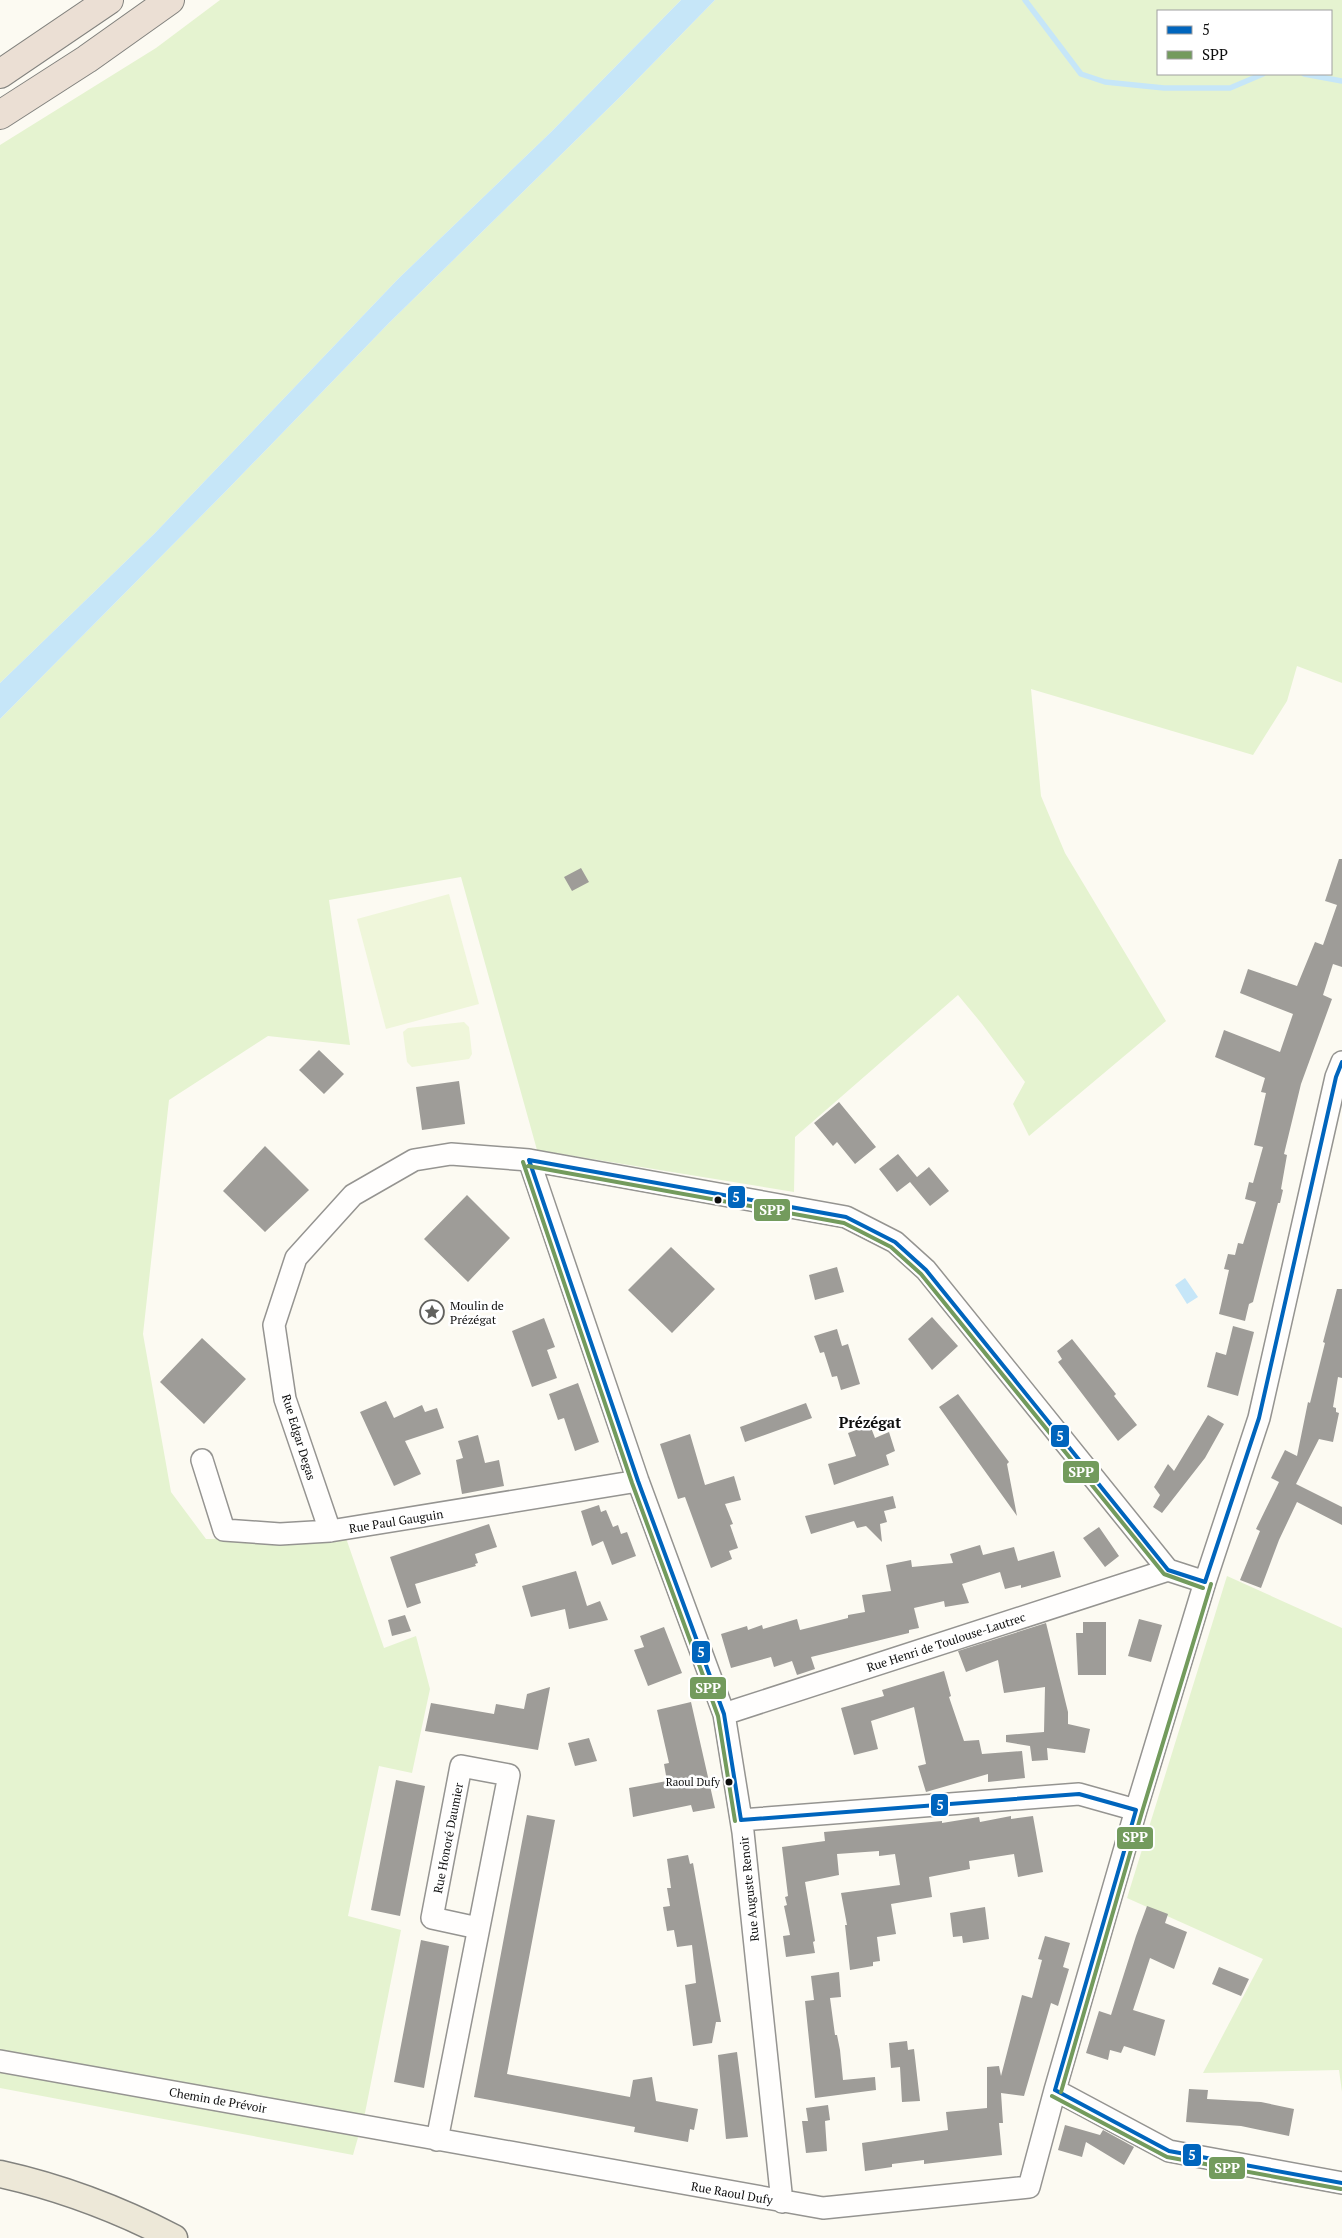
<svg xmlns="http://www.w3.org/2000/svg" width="1342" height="2238" font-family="'PT Serif',serif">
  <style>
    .green { fill: #e5f3d0; fill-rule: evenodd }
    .pitch { fill: #eff6da }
    .water { fill: #c6e6f8 }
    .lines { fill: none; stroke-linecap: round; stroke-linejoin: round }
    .stream { stroke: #c6e6f8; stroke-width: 5.5 }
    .building { fill: #9e9c98 }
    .minor-casing { stroke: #959491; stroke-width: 24 }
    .major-casing { stroke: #82827e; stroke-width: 29 }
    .highway-casing { stroke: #82827e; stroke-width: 30 }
    .minor { stroke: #fffefd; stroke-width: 21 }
    .major { stroke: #ede8d8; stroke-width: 26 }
    .highway { stroke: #ebdfd4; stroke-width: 28 }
    .bus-1-casing { stroke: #fff; stroke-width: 8 }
    .bus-2-casing { stroke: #fff; stroke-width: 8 }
    .bus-1 { stroke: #0065bd; stroke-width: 4 }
    .bus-2 { stroke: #739b5d; stroke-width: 4 }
    .bus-dot { fill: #0e0e0e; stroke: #fff; stroke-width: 2 }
    .labels { text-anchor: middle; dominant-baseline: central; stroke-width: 5; stroke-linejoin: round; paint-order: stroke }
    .bus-label { font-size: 11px; fill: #0e0e0e; stroke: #fff; text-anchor: end }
    .poi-label { font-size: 12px; fill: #0e0e0e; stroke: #fff; text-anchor: start }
    .street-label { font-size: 12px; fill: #0e0e0e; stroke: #fff }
    .quarter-label { font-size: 15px; font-weight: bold; fill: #0e0e0e; stroke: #fff }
    .line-badge { stroke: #fff; stroke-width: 2 }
    .badge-label { font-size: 14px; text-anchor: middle; font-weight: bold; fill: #fff }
  </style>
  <rect width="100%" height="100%" fill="#fcfaf2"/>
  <!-- green -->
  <path class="green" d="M220 0H681L551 132 398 279 154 534 0 683V145L156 48Z
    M715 0H1342V683L1297 666 1287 701 1253 755 1031 689 1041 796 1065 853 1166 1021 1029 1136 1013 1104 1025 1082 982 1024 958 995 795 1137 794 1192 537 1150 461 877 329 900 350 1045 268 1036 169 1100 143 1334 171 1492 206 1539 346 1538 384 1648 416 1636 430 1689 412 1773 379 1766 348 1916 401 1930 365 2113 353 2155 0 2088V719L227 490 389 323 623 94ZM1158 11H1331V74H1158Z
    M1227 1576 1342 1628V2092L1339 2070 1203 2073 1263 1959 1127 1898Z"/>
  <!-- pitch -->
  <path class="pitch" d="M449 894 479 1004 386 1029 357 919Z
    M464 1022 469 1027 472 1054 469 1059 412 1067 407 1062 403 1032 408 1028Z"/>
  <!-- water -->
  <path class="water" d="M681 0H715L623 94 389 323 227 490 0 719V683L154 534 398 279 551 132Z
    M1185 1278 1198 1297 1187 1304 1175 1285Z"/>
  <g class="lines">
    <!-- stream -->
    <path class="stream" d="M1025 0 1081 74 1105 82 1164 88H1230L1263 74
      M1304 74 1342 81"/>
  </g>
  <!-- building -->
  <path class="building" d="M1339 859H1342V967L1333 964 1323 995 1332 999 1301 1084 1284 1154 1287 1155 1281 1189 1283 1190 1280 1203H1278L1253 1302 1249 1304 1245 1321 1219 1314 1229 1270 1224 1269 1228 1254 1235 1255 1238 1243 1243 1244 1256 1202 1245 1199 1249 1182 1253 1183 1263 1147 1254 1145 1266 1093 1261 1092 1265 1078 1215 1057 1224 1030 1280 1052 1293 1014 1240 993 1248 969 1297 986 1315 942 1323 945 1337 905 1325 901Z
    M581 868 589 882 572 891 564 877Z
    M319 1050 344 1074 324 1094 299 1070Z
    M459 1081 465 1124 422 1130 416 1087Z
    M839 1102 876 1147 855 1164 837 1142 833 1146 814 1123Z
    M265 1146 309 1190 265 1232 223 1191Z
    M898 1154 917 1177 929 1167 949 1191 930 1206 910 1182 897 1192 879 1169Z
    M467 1195 510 1238 468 1282 424 1239Z
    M671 1247 715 1289 672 1333 628 1290Z
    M837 1267 844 1292 815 1300 809 1275Z
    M1337 1289H1342V1378L1338 1377 1333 1407 1336 1408V1412L1339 1413 1333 1442 1319 1439 1296 1484 1342 1507V1525L1297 1502 1279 1540 1261 1588 1240 1580 1260 1531 1256 1529 1279 1482 1271 1478 1285 1450 1297 1456 1308 1402 1310 1403 1325 1343 1323 1342Z
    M932 1317 958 1346 932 1370 908 1339Z
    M544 1318 555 1347 547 1350 557 1378 532 1387 512 1331Z
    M1233 1326 1254 1332 1238 1396 1207 1387 1216 1352 1226 1355Z
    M837 1329 842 1346 848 1344 860 1384 841 1390 837 1376 832 1377 824 1352 820 1353 814 1336Z
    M202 1338 246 1379 204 1424 160 1382Z
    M1072 1339 1116 1394 1114 1396 1137 1425 1118 1441 1058 1362 1062 1359 1057 1351Z
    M578 1383 599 1442 575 1451 564 1418 558 1420 549 1394Z
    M958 1394 1009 1462 1007 1464 1017 1516 939 1407Z
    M386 1401 394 1418 422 1405 425 1412 437 1408 444 1428 405 1441 421 1474 394 1486 360 1412Z
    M806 1403 812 1418 745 1442 740 1427Z
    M1208 1415 1224 1424 1205 1458 1162 1513 1153 1507 1160 1495 1154 1487 1168 1464 1174 1471Z
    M870 1425 875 1438 889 1432 895 1451 886 1455 889 1465 834 1485 828 1464 856 1456 848 1433Z
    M690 1434 705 1485 734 1476 741 1500 725 1504 733 1524 730 1525 738 1548 729 1551 732 1559 711 1568 685 1497 678 1499 660 1444Z
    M478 1435 485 1463 499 1460 504 1486 462 1494 456 1460 463 1458 458 1441Z
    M893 1496 896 1508 884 1511 887 1522 880 1524 882 1542 866 1526 857 1528 854 1521 811 1534 805 1516Z
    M599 1505 601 1512 606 1510 613 1527 618 1525 621 1534 627 1532 636 1556 612 1565 603 1541 592 1546 581 1511Z
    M489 1524 497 1547 475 1554 478 1563 475 1564 476 1566 415 1584 421 1603 407 1608 390 1557Z
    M1099 1527 1119 1556 1105 1567 1083 1538Z
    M980 1545 983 1555 1014 1547 1018 1561 1054 1551 1061 1577 1021 1588V1585L1005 1589 1000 1572 962 1584 969 1603 945 1607 944 1601 914 1608 919 1628 909 1630V1633L811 1657 815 1669 797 1675 792 1661 774 1667 771 1657 731 1668 721 1634 747 1626 748 1630 762 1625 763 1629 797 1619 800 1630 848 1618V1615L865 1612 862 1595 891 1591 886 1565 911 1560 912 1567 953 1563 950 1554Z
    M576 1571 587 1606 600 1601 608 1620 569 1629 565 1609 531 1617 522 1586Z
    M405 1615 411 1631 392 1636 388 1620Z
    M1139 1619 1162 1625 1151 1662 1128 1656Z
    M1083 1622H1106V1675H1078L1076 1633H1083Z
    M1046 1623 1068 1712V1724L1090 1729 1085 1753 1047 1748 1048 1760 1032 1761 1030 1746 1006 1742V1735L1044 1732 1045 1687 1004 1693 998 1660 966 1672 958 1651Z
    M664 1627 682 1673 648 1686 634 1650 644 1647 640 1636Z
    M944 1671 951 1696 949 1697 964 1741 979 1740 982 1754 1022 1751 1025 1778 988 1782V1774L926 1792 918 1766 926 1764 914 1707 871 1721 878 1749 854 1755 841 1708 884 1696 882 1690Z
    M550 1687 538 1750 425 1731 431 1703 494 1714 496 1704 524 1709 527 1694Z
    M691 1702 715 1808 693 1812 691 1805 633 1817 629 1788 667 1781 664 1764 669 1763 657 1710Z
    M589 1738 597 1761 575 1766 568 1743Z
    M396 1780 425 1786 400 1916 371 1910Z
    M527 1815 555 1820 507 2074 630 2097 633 2080 652 2077 656 2101 698 2109 694 2130 690 2129 688 2142 634 2132 635 2127 474 2097Z
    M1011 1816V1819L1033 1816 1043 1872 1018 1877 1014 1854 969 1861 970 1869 929 1877 932 1897 891 1904 896 1934 877 1937 880 1961 873 1962V1966L850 1970 845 1925H847L841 1893 900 1885 895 1854 879 1856V1851L837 1854 839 1875 805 1882 815 1941 813 1942 815 1953 786 1957 783 1936 790 1935 784 1906 787 1905 785 1897 788 1896 782 1847 825 1841 824 1832 942 1821V1823L979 1817 980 1822Z
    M688 1855 690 1864 693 1863 721 2022H716L712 2043 693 2046 685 1985 696 1983 692 1945 677 1947 674 1930 667 1931 663 1907 670 1906 667 1888H671L667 1859Z
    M1147 1906 1168 1914 1165 1923 1187 1932 1174 1969 1150 1958 1133 2010 1165 2020 1155 2056 1124 2046 1121 2053 1110 2050 1108 2060 1086 2053 1099 2011 1111 2015 1136 1936Z
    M985 1907 989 1939 963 1943 962 1936 953 1937 950 1913Z
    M1045 1936 1070 1943 1063 1967 1069 1969 1058 2006 1051 2003 1024 2096 1001 2093 1003 2123H999L1002 2155 924 2164V2160L892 2164V2167L865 2171 862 2143 948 2130 946 2112 987 2108V2067L999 2066 1001 2076 1022 1995 1032 1998 1042 1960 1038 1959Z
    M421 1940 449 1946 424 2088 394 2082Z
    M1219 1967 1249 1979 1241 1996 1212 1984Z
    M839 1972 841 1997 830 1998 835 2035H837L840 2050 843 2080 875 2077 876 2090 815 2098 805 2001 814 2000 811 1976Z
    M907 2041 908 2050 914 2049 920 2101 902 2102 900 2067 891 2068 889 2043Z
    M737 2052 748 2137 726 2139 718 2055Z
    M1189 2089 1208 2090 1207 2099 1261 2102 1294 2109 1289 2136 1241 2126 1186 2122Z
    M828 2105 830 2120 825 2121 827 2151 806 2153 802 2121H808L806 2108Z
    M1065 2125 1100 2135 1103 2130 1134 2147 1124 2165 1086 2142 1082 2157 1058 2150Z"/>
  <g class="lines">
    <!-- minor casing -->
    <g class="minor-casing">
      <path id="minor" d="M529 1160 638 1481 724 1714 743 1832 782 2202
        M202 1460 224 1530 280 1534 330 1531 638 1481
        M330 1531 285 1399 274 1325 296 1258 353 1195 414 1160 451 1154 529 1160 846 1217 895 1242 926 1270 1168 1570 1205 1582
        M724 1714 1168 1570
        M741 1820 1079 1794 1136 1810
        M0 2061 823 2208 1029 2187 1055 2090 1136 1810 1205 1582 1259 1418 1336 1077 1342 1062
        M1055 2090 1169 2151 1342 2183
        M437 2140 509 1775 461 1766 432 1918 478 1928"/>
    </g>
    <!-- major casing -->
    <g class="major-casing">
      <path id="major" d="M0 2174C59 2187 120 2210 174 2238"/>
    </g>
    <!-- highway casing -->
    <g class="highway-casing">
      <path id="highway" d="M0 74 109 0
        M0 115 87 59 170 0"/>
    </g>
    <!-- minor -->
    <use href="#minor" class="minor"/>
    <!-- major -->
    <use href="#major" class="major"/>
    <!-- highway -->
    <use href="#highway" class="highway"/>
    <!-- bus-1 casing -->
    <g class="bus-1-casing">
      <path id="bus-1" d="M529 1160 846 1217 895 1242 926 1270 1168 1570 1205 1582
        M529 1160 638 1481 724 1714 741 1820
        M1205 1582 1259 1418 1336 1077 1342 1062
        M741 1820 1079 1794 1136 1810
        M1055 2090 1169 2151 1342 2183
        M1055 2090 1136 1810"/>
    </g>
    <!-- bus-2 casing -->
    <g class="bus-2-casing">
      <path id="bus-2" d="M523 1162 632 1483 718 1716 735 1821
        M528 1166 844 1223 891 1247 921 1274 1164 1574 1203 1588
        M1061 2092 1142 1812 1211 1584
        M1052 2096 1167 2157 1341 2189"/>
    </g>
    <!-- bus-1 -->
    <use href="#bus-1" class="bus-1"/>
    <!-- bus-2 -->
    <use href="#bus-2" class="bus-2"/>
  </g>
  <!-- icons -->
  <defs>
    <g id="sight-ring" transform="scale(1.25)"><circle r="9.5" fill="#fff" stroke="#61615e" stroke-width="1.5"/><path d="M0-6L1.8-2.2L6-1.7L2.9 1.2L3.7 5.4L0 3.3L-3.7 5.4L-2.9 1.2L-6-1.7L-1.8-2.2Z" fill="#61615e"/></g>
  </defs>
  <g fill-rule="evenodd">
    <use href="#sight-ring" x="432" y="1312"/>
  </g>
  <!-- markers -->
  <g class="bus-dot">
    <circle cx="718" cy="1200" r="4.5"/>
    <circle cx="729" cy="1782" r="4.5"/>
  </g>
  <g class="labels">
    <!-- bus labels -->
    <g class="bus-label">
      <text x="720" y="1782">Raoul Dufy</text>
    </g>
    <!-- poi labels -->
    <g class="poi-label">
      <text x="450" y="1305">Moulin de<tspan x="450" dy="14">Prézégat</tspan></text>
    </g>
    <!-- street labels -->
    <g class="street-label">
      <text transform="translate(299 1437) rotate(73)">Rue Edgar Degas</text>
      <text transform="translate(396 1521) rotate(-9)">Rue Paul Gauguin</text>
      <text transform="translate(946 1642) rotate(-18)">Rue Henri de Toulouse-Lautrec</text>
      <text transform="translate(448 1838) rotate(-79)">Rue Honoré Daumier</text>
      <text transform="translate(749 1889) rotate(-96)">Rue Auguste Renoir</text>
      <text transform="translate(218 2100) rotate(10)">Chemin de Prévoir</text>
      <text transform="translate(732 2193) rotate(10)">Rue Raoul Dufy</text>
    </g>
    <!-- quarter labels -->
    <g class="quarter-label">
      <text x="870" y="1422">Prézégat</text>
    </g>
  </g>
  <g class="line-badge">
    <rect x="727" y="1185" width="19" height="24" rx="5" fill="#0065bd"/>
    <rect x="753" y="1198" width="38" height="24" rx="5" fill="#739b5d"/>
    <rect x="1050" y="1424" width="20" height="24" rx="5" fill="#0065bd"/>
    <rect x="1062" y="1460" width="38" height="24" rx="5" fill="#739b5d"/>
    <rect x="691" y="1640" width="20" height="24" rx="5" fill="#0065bd"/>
    <rect x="689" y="1676" width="38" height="24" rx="5" fill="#739b5d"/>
    <rect x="930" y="1793" width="19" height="24" rx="5" fill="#0065bd"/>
    <rect x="1116" y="1826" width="38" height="24" rx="5" fill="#739b5d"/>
    <rect x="1182" y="2143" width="20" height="24" rx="5" fill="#0065bd"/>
    <rect x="1208" y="2156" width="38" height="24" rx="5" fill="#739b5d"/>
  </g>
  <g class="badge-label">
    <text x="736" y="1202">5</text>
    <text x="772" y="1215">SPP</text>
    <text x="1060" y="1441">5</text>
    <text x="1081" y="1477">SPP</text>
    <text x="701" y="1657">5</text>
    <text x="708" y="1693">SPP</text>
    <text x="940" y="1810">5</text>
    <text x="1135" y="1842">SPP</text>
    <text x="1192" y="2160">5</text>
    <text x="1227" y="2173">SPP</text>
  </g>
  <!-- legend -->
  <rect x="1157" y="10" width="175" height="65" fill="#ffffff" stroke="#9f9f9f"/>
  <rect x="1167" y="26" width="25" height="8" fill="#0065bd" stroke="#9f9f9f"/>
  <text x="1202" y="35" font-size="15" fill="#0e0e0e">5</text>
  <rect x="1167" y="51" width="25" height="8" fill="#739b5d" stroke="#9f9f9f"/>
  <text x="1202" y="60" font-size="15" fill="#0e0e0e">SPP</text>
</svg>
